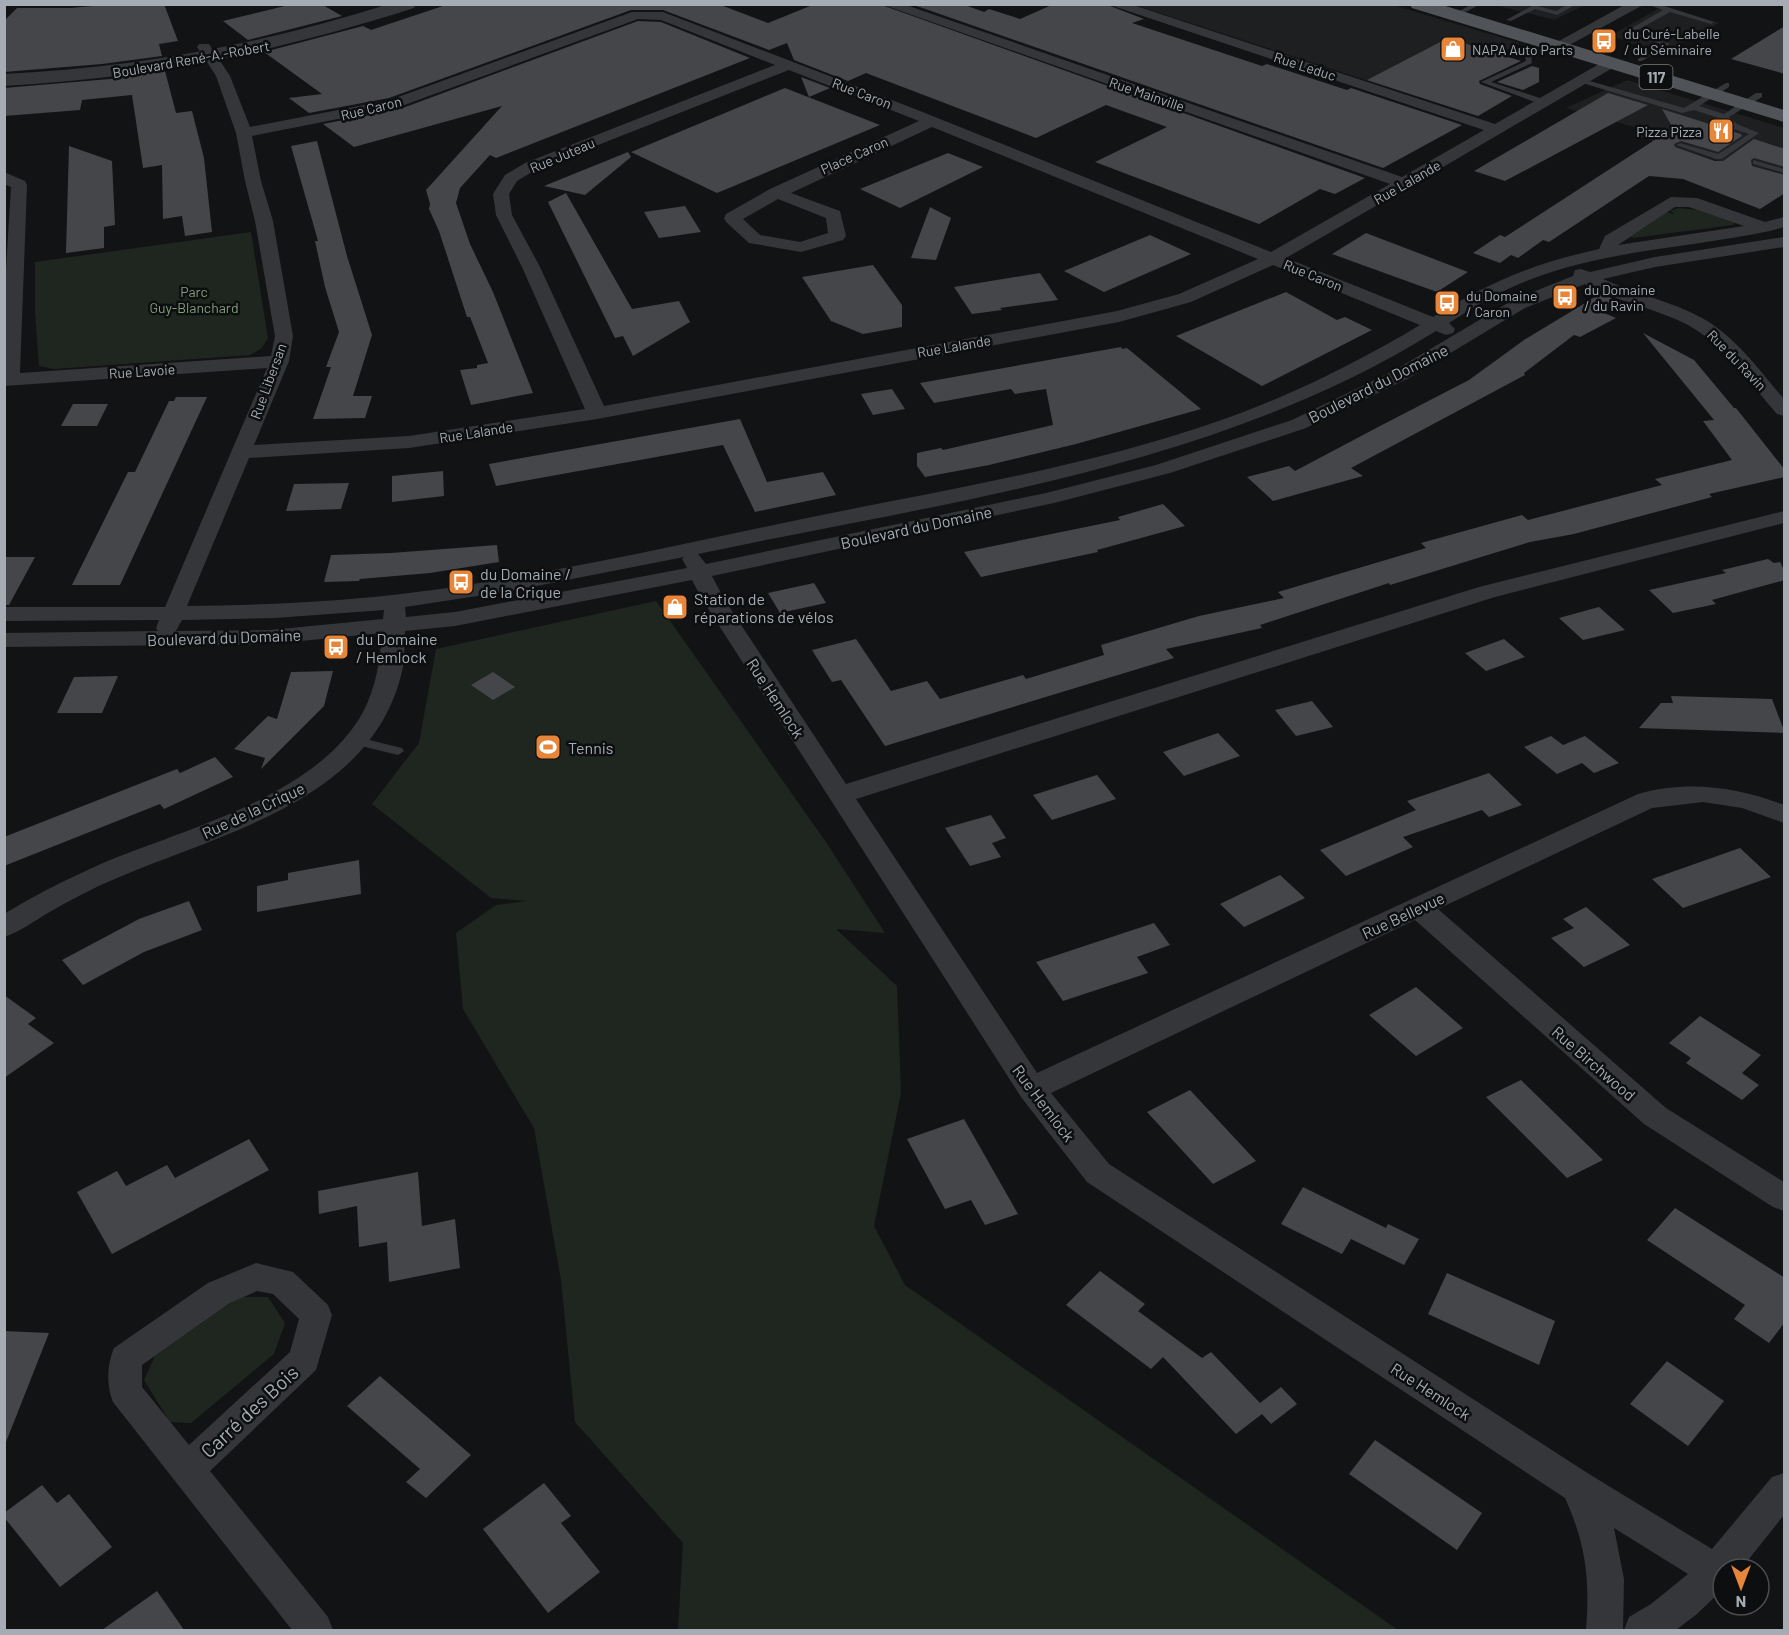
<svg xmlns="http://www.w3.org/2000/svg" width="1789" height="1635" font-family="Barlow,sans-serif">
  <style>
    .built { fill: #1e1f21 }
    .green { fill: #1f261f }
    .building { fill: #44464a }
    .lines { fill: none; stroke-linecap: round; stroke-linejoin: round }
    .service { fill: #343639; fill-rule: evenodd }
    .minor { fill: #343639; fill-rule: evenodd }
    .tertiary { fill: #343639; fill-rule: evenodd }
    .primary { fill: #505357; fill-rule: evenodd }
    .labels { text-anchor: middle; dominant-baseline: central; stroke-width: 5; stroke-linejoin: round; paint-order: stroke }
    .far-poi-label { font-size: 14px; fill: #a5acb4; stroke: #0d0e0f; text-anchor: start }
    .far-street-label { font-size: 14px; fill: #a5acb4; stroke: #0d0e0f }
    .far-park-label { font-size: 14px; fill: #829e7d; stroke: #0d0e0f }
    .shield { fill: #0d0e0f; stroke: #777d82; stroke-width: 1.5 }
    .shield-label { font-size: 15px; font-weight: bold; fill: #a5acb4 }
    .street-label { font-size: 16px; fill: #a5acb4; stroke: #0d0e0f }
    .poi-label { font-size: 16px; fill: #a5acb4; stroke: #0d0e0f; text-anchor: start }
    .near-street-label { font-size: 20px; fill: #a5acb4; stroke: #0d0e0f }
  </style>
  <rect width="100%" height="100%" fill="#121314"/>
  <!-- built -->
  <path class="built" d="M1135 5H1393L1520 43 1418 97Z
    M1495 5H1585L1554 20Z
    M1663 6 1719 23 1662 53 1610 36Z
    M1627 80 1784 128V181L1636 136 1645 130 1566 108Z"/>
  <!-- green -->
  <path class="green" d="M1678 208 1697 210 1736 222 1733 225 1633 238 1630 237 1667 212 1673 214 1674 213 1670 211Z
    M251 232 268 338 262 348 250 355 54 369 39 366 35 314V262Z
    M656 601 826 842 885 933 836 929 897 986 901 1093 874 1226 905 1285 1398 1630H678L683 1543 575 1422 561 1280 534 1128 463 1009 456 933 496 905 527 901 491 898 372 804 419 743 436 649Z
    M239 1297H268L285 1323 274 1354 191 1423 170 1422 144 1380 155 1356Z"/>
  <!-- building -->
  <path class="building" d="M115 4H164L178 41 159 44 162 56 102 64 4 72V21L17 8H71Z
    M293 4H321L342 16 248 40 223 21Z
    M449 4H718L768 23 815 4H879L1365 178 1335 194 1320 189 1259 224 1095 162 1167 127 1106 105 1036 138 866 73 848 81 794 60 787 43 769 50 663 10H631L389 98 309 113 289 98 322 94 264 52 363 26 371 30Z
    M911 4H962L984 12 989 9 1020 19 1054 4H1105L1144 19 1132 23 1262 66 1267 64 1347 90 1351 88 1462 125 1383 168Z
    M638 21 661 22 750 58 496 158 490 155 460 188 456 203 470 244 493 292 533 393 471 405 460 370 477 368V365L488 363 470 317H467L439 231 429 209 430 204 426 190 502 106 354 147 323 124 400 109Z
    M1785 26V74L1731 59 1762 40Z
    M1448 38 1521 61 1479 81 1480 84 1512 96 1478 116 1367 80Z
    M1532 66 1539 68V82L1523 90 1497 82Z
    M165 71 176 113 192 111 204 158 212 232 185 236 182 216 163 219 162 165 143 168 132 95 82 100 80 110 4 116V88L110 79Z
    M801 77 830 88 809 97Z
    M785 88 880 125 717 193 631 152Z
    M1608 93 1648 105 1505 181 1474 171Z
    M1662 109 1741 134 1742 136 1718 152 1681 141 1674 144 1675 147 1715 161H1723L1754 139 1785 149V167L1754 158 1751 160 1752 166 1785 175V193L1760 209 1683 179 1649 176 1549 242 1543 240 1518 258 1511 255 1500 263 1473 253 1500 235 1505 237 1673 128Z
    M317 141 347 256 372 335 353 396H372L365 418 313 419 331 367H326L339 332 325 287 315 241H318L291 146Z
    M69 146 112 161 115 225 104 227V248L66 253Z
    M628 152 631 157 585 195 544 186Z
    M948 153 983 167 900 208 860 189Z
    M566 193 632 309 679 301 690 322 633 356 623 336 615 338 548 202Z
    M685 206 701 232 659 238 644 212Z
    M930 207 951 218 936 260 911 258Z
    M1366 233 1468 272 1437 292 1332 254Z
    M1150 235 1191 254 1104 292 1064 271Z
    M873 265 902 305V327L863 334 831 321 802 277Z
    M1040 273 1058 300 1000 308 1002 310 972 314 954 287Z
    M1286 292 1337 320 1345 317 1372 330 1262 386 1176 336Z
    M1600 294 1619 301 1604 313 1616 318 1580 337 1574 335 1524 373 1525 375 1351 468 1363 476 1273 501 1247 477 1289 466 1295 471 1380 426 1469 380 1524 340Z
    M1643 333 1694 360 1734 408H1736L1785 470V477L1709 494 1712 497 1574 534 1530 542 1390 585 1389 583 1260 625 1262 628 1166 649 1174 658 885 746 841 680 832 682 812 650 856 639 891 691 927 681 940 699 1023 675 1026 679 1104 655 1101 645 1199 616 1284 598 1278 592 1426 548 1421 543 1522 515 1528 520 1662 485 1655 479 1732 460 1703 421 1714 420Z
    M1121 347 1122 349 1127 348 1201 409 1076 444 989 465 925 477 917 466V453L941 448 943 450 1053 425 1046 389 1015 394 1011 389 934 403 920 383Z
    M892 389 905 409 873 415 861 394Z
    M176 397H207L120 585H72L128 472H135L169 401H174Z
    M73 404H108L97 426H61Z
    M740 419 767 482 823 472 836 495 755 512 723 445 496 486 489 464Z
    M443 471 444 496 392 502V476Z
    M349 483 341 509 286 511 294 484Z
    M1163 504 1185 526 1097 550 1098 552 981 577 964 552 1120 520 1118 517Z
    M497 545 499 562 430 573 360 579 359 581 324 582 331 555 391 553Z
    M4 557H35L9 605H4Z
    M1768 559 1774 563 1780 562 1785 572V580L1712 600 1716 604 1673 613 1649 590 1726 573 1722 570Z
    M814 583 826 603 780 613 768 593Z
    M1599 607 1625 630 1583 640 1559 618Z
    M1504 639 1525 657 1486 671 1465 653Z
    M333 671 324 706 261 769 265 758 234 749 268 716 277 719 291 672Z
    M493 672 515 687 493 700 471 685Z
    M118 676 102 713H57L74 677Z
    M1671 696 1772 699 1785 733 1639 728 1661 703H1673Z
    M1312 701 1333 727 1296 736 1275 710Z
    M1218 733 1240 756 1184 776 1163 752Z
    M1551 736 1563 745 1585 736 1619 763 1594 773 1582 763 1557 774 1524 747Z
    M215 757 233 777 164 809 160 804 4 866V837L177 769 180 773Z
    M1489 773 1522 805 1489 817 1482 810 1403 837 1413 847 1346 876 1320 850 1416 810 1407 801Z
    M1097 775 1116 799 1052 820 1033 795Z
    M991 815 1006 838 992 843 1001 857 970 866 945 828Z
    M1740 848 1771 877 1683 908 1652 879Z
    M359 860 361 894 257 912V886L288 880V873Z
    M1280 875 1305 898 1244 927 1220 904Z
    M189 901 202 930 144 952 83 985 62 960 139 919Z
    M1586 907 1630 945 1584 967 1551 938 1574 928 1563 919Z
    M1154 923 1170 945 1137 957 1148 973 1063 1001 1036 962Z
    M1416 987 1463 1028 1416 1056 1369 1015Z
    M4 995 36 1018 28 1024 54 1043 4 1078Z
    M1700 1016 1761 1055 1742 1073 1759 1085 1742 1100 1686 1063 1691 1058 1669 1043Z
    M1521 1080 1603 1160 1567 1178 1486 1097Z
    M1190 1090 1256 1161 1213 1184 1147 1112Z
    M964 1119 1018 1214 985 1225 971 1200 945 1209 907 1139Z
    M249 1139 269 1170 112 1254 77 1192 117 1171 126 1186 167 1165 175 1178Z
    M418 1172 422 1226 455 1219 460 1268 389 1282 387 1242 359 1247 357 1206 319 1214 318 1191Z
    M1303 1187 1386 1228 1388 1224 1419 1239 1404 1265 1351 1239 1342 1254 1281 1224Z
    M1675 1208 1785 1278V1322L1769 1343 1734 1319 1745 1305 1647 1240Z
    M1100 1271 1145 1304 1138 1311 1202 1358 1211 1352 1260 1403 1281 1387 1297 1404 1271 1424 1262 1414 1236 1434 1163 1357 1151 1369 1066 1305Z
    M1447 1273 1555 1321 1539 1365 1428 1314Z
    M4 1331 49 1333 6 1442 4 1441Z
    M1667 1361 1724 1401 1688 1446 1630 1404Z
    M380 1376 471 1455 426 1498 406 1482 420 1469 347 1406Z
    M1375 1440 1482 1513 1457 1550 1349 1474Z
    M544 1483 571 1516 561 1523 600 1572 548 1613 483 1529Z
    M42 1485 57 1503 69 1494 112 1547 60 1587 4 1517V1513Z
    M157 1591 184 1630H102Z"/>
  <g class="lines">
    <!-- service -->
    <path class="service" d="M1472 4H1481L1456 17 1451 16Z
      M1568 4H1577L1557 15 1535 9 1511 21 1506 20 1534 5 1556 11Z
      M1647 4H1658L1714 22 1711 24 1670 12 1634 32 1670 44 1642 61H1638V59L1661 44 1625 32 1663 10Z
      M1557 44 1559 45V47L1545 51 1531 58 1532 63 1491 82 1546 100V104H1540L1481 82 1526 61 1525 56 1541 48Z
      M1579 78 1684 108 1726 83H1729V87L1699 106 1724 114 1756 93H1762V97L1729 117 1737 124 1759 133 1722 159H1716L1676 145 1680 143 1718 154 1749 134 1731 128 1722 119 1694 110 1682 113 1579 82Z
      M1753 160 1784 169V173L1753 164Z
      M357 737 402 748 404 751 398 755 353 744 351 741Z"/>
    <!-- minor -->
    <path class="minor" d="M881 4H903L1402 177 1484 130 1107 4H1130L1495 124 1606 60H1616L1618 63 1616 66 1414 184 1412 188 1405 189 1286 258 1433 317C1489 282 1535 263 1599 249L1605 236 1671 197 1697 198 1765 222 1784 217V227L1770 231C1689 248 1606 250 1529 280 1500 291 1474 307 1449 323L1455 329 1453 333 1446 335 1436 331C1214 469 948 501 698 554L706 564 1046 493 1156 465 1292 420 1395 370 1513 300 1573 276 1575 270 1581 269 1590 272 1655 257 1784 237V247L1655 267 1603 279C1635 294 1671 301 1702 318 1735 336 1760 371 1784 399V416L1777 414C1751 384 1724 345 1688 325 1655 308 1617 302 1585 284L1525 308 1409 378 1306 428 1170 473 1054 503 712 576 724 599 846 784 1479 587 1784 511V523L1495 597 856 799 1037 1073 1638 794C1688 780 1737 787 1784 805V823L1742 808 1703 802 1652 808 1438 909 1666 1108 1784 1182V1211L1773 1207 1644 1124 1415 920 1051 1093 1109 1164 1589 1474 1712 1549 1772 1477 1784 1473V1515L1741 1569H1723V1589L1697 1614 1676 1630H1624L1629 1617 1651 1604 1688 1574 1614 1528 1624 1579 1623 1630H1586C1590 1580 1586 1544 1565 1498L1087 1182 1021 1097 702 599 692 580 455 626 405 631C404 642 405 656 403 667 375 801 223 832 117 878 93 888 70 900 48 913 34 921 20 932 4 937V914C40 892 77 874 115 858 195 826 319 793 363 712 376 688 380 660 382 633L270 644 4 647V633L158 631 156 628 159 620 4 621V607H165L267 368 4 386V302L11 187 4 184V172L25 181 27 185 20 373 271 356 275 336 255 221 245 181 236 133 216 76 197 47 199 44H209L230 76 250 127 390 100 632 12H663L915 109 1271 252 1390 184ZM638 19 661 20 775 65 525 163 505 175 493 194 496 215 522 267 585 409 409 436 254 445 289 361 293 336 273 221 261 181 252 136 399 107ZM789 70 919 121 770 189 726 214 724 218 726 222 749 243 801 252 843 240 846 236 840 211 791 193 932 127 1258 259 1179 294 1117 311 604 406 540 267 512 215 509 194 517 181 537 169ZM778 199 826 218 828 233 800 242 760 235 743 219ZM1675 207H1689L1744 226 1618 245ZM1273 265 1420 325C1360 361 1296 393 1230 417 1094 466 948 489 807 518 678 545 548 575 417 592 341 602 264 605 187 606L249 458 409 448 597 419 1119 322 1191 302ZM684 557 682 559 687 568 455 612 406 617 405 607 516 590ZM384 610 383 619 270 630 176 631 182 620 275 618Z
      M1626 4H1645L1562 49H1552L1550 46Z
      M256 1263 293 1272 328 1305 332 1315 316 1370 210 1471 328 1617 333 1630H292L113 1402C106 1385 107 1364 114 1348L208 1283ZM257 1291 273 1294 299 1319 290 1352 189 1445 142 1387V1365L230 1303Z"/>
    <!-- tertiary -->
    <path class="tertiary" d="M389 4H416L414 8C276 52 149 78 4 86V74C137 68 263 44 389 4Z"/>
    <!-- primary -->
    <path class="primary" d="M1409 4H1439L1784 110V122L1412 8Z"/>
  </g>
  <!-- icons -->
  <defs>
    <g id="bus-square" transform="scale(1.35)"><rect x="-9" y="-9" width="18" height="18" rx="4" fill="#e78538" stroke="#0d0e0f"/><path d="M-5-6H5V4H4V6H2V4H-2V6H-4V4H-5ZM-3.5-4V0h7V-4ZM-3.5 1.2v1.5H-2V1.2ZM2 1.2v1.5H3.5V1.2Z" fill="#fff"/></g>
    <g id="shop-square" transform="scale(1.35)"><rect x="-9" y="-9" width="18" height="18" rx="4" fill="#e78538" stroke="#0d0e0f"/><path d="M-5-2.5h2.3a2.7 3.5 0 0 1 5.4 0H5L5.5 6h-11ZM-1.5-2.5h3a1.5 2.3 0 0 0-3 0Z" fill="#fff"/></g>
    <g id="restaurant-square" transform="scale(1.35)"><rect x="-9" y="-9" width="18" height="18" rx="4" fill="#e78538" stroke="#0d0e0f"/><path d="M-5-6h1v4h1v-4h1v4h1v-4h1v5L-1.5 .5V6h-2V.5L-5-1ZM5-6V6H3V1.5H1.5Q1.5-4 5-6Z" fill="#fff"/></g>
    <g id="stadium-square" transform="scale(1.35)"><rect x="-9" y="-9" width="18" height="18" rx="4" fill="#e78538" stroke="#0d0e0f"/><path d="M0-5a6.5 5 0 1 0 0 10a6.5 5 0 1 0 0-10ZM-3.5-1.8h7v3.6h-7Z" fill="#fff"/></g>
  </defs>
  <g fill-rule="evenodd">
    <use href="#bus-square" x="1604" y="41"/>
    <use href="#shop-square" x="1453" y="49"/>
    <use href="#restaurant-square" x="1721" y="131"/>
    <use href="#bus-square" x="1565" y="297"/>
    <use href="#bus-square" x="1447" y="303"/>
    <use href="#bus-square" x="461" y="582"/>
    <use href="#shop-square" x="675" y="607"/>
    <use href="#bus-square" x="336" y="647"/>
    <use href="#stadium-square" x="548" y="747"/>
  </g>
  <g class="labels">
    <!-- far-poi labels -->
    <g class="far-poi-label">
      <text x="1624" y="33">du Curé-Labelle<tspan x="1624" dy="16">/ du Séminaire</tspan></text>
      <text x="1472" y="49">NAPA Auto Parts</text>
      <text x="1702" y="131" text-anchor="end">Pizza Pizza</text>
      <text x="1584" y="289">du Domaine<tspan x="1584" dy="16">/ du Ravin</tspan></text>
      <text x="1466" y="295">du Domaine<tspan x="1466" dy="16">/ Caron</tspan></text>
    </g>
    <!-- far-street labels -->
    <g class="far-street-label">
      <text transform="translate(191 59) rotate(-10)">Boulevard René-A.-Robert</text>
      <text transform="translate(1305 66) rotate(18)">Rue Leduc</text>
      <text transform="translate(862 93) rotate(21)">Rue Caron</text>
      <text transform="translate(1147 94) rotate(19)">Rue Mainville</text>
      <text transform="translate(371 108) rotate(-14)">Rue Caron</text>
      <text transform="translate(562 155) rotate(-23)">Rue Juteau</text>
      <text transform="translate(854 155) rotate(-24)">Place Caron</text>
      <text transform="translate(1407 182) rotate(-30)">Rue Lalande</text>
      <text transform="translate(1313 275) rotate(22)">Rue Caron</text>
      <text transform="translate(954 346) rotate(-10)">Rue Lalande</text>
      <text transform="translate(1737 360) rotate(46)">Rue du Ravin</text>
      <text transform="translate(142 371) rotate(-4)">Rue Lavoie</text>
      <text transform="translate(268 381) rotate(-70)">Rue Libersan</text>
      <text transform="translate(476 432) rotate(-9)">Rue Lalande</text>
    </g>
    <!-- far-park labels -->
    <g class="far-park-label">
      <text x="194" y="291">Parc<tspan x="194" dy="16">Guy-Blanchard</tspan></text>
    </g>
    <!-- shield labels -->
    <rect class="shield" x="1639.5" y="65" width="33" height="24" rx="4.5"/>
    <g class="shield-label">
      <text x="1656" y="77">117</text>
    </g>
    <!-- street labels -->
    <g class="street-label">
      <text transform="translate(1378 383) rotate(-27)">Boulevard du Domaine</text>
      <text transform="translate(916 527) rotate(-12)">Boulevard du Domaine</text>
      <text transform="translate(224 637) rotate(-2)">Boulevard du Domaine</text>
      <text transform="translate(776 698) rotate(57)">Rue Hemlock</text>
      <text transform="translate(253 810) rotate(-25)">Rue de la Crique</text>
      <text transform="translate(1403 915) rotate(-25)">Rue Bellevue</text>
      <text transform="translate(1594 1063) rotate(41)">Rue Birchwood</text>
      <text transform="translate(1044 1103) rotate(53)">Rue Hemlock</text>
      <text transform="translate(1431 1391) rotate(33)">Rue Hemlock</text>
    </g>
    <!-- poi labels -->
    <g class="poi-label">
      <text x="480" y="573">du Domaine /<tspan x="480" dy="18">de la Crique</tspan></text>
      <text x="694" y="598">Station de<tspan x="694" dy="18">réparations de vélos</tspan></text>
      <text x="356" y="638">du Domaine<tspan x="356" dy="18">/ Hemlock</tspan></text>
      <text x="568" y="747">Tennis</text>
    </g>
    <!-- near-street labels -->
    <g class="near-street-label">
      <text transform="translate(249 1411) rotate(-43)">Carré des Bois</text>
    </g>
  </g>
  <!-- border -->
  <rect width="1789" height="1635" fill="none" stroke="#a5acb4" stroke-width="12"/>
  <!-- north arrow -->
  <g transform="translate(1741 1587) rotate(180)"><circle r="28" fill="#0d0e0f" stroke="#4a4d51" stroke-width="1.5"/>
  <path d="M0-4.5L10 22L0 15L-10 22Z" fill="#e78538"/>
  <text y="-9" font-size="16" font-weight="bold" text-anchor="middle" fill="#a5acb4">N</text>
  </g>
</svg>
